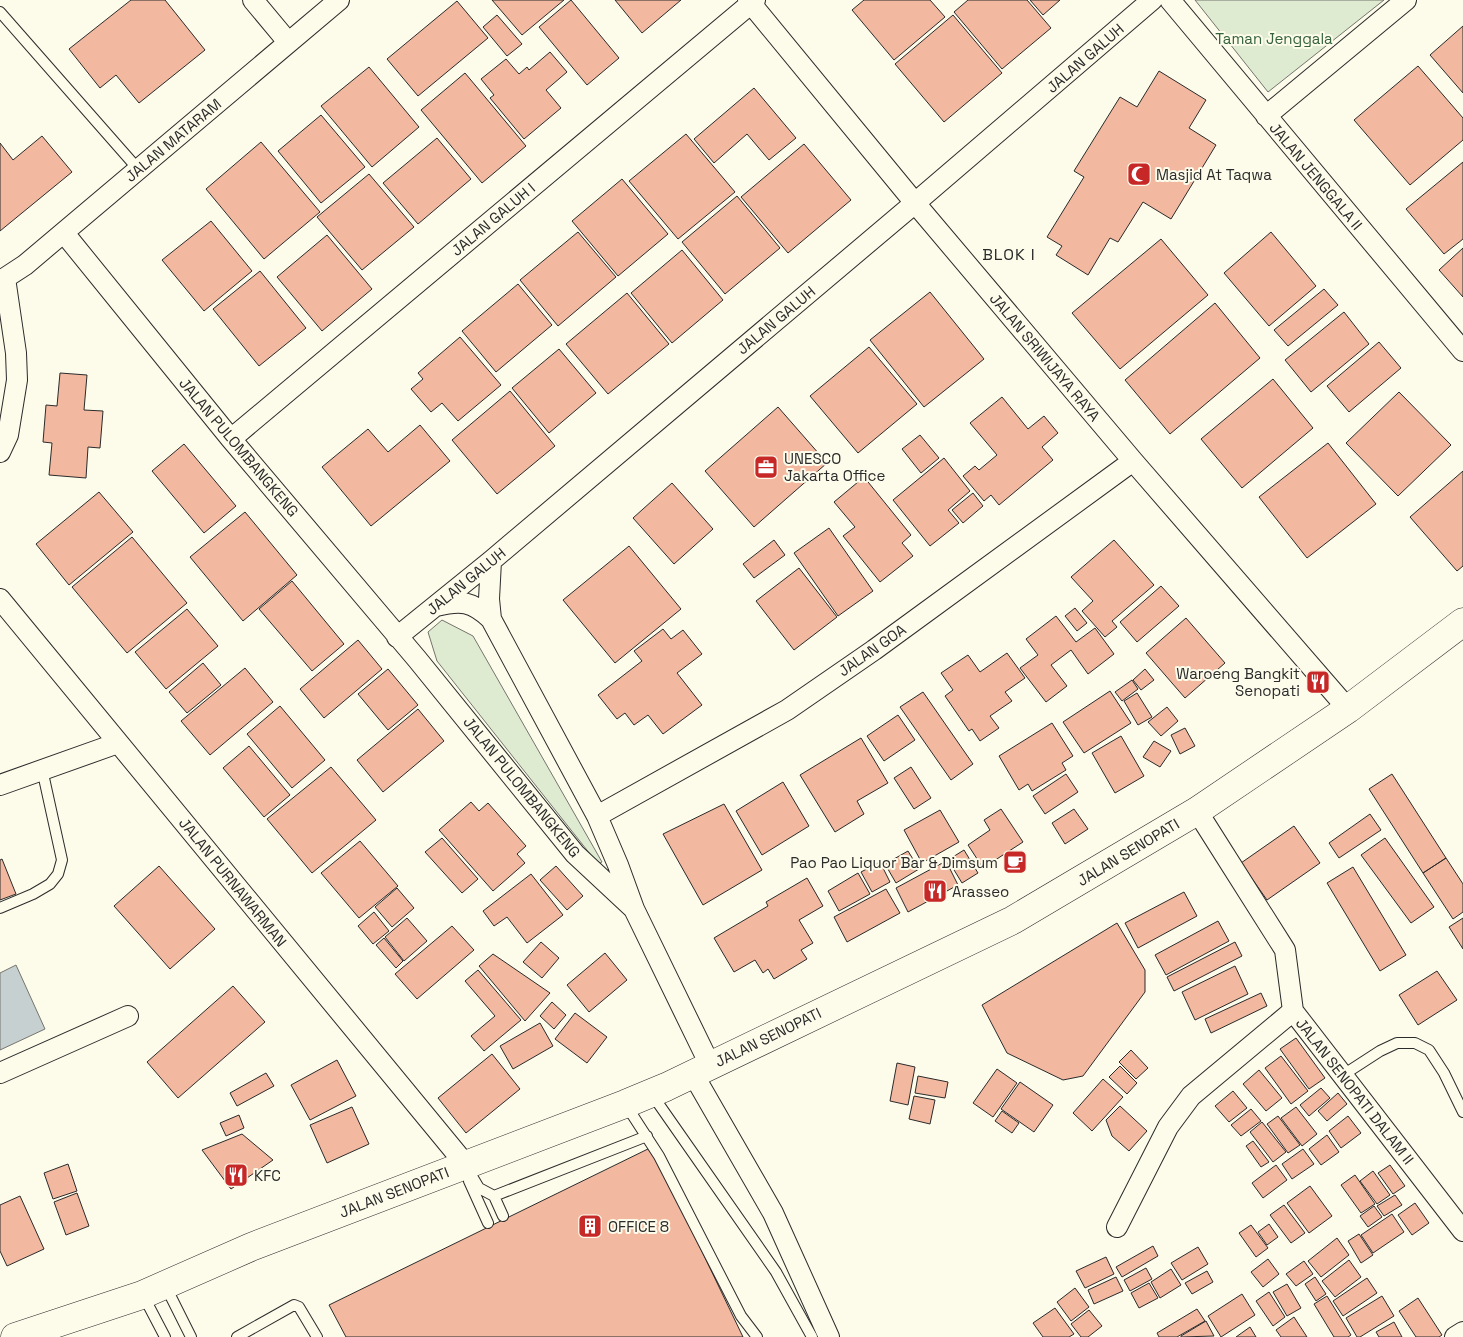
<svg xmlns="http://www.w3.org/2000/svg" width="1463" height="1337" font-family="'Space Grotesk',sans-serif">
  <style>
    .green { fill: #deebd1; stroke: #74746e }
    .water { fill: #c7d0d0; stroke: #74746e }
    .building { fill: #f2b8a0; stroke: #2b2b2b }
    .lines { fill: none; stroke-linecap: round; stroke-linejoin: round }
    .service-casing { stroke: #2b2b2b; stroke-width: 12 }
    .minor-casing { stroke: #2b2b2b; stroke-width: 22 }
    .secondary-casing { stroke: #2b2b2b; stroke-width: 29 }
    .service { stroke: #fdfbea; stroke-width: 10 }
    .minor { stroke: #fdfbea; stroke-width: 20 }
    .secondary { stroke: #fdfbea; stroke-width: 28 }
    .labels { text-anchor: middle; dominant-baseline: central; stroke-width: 4; stroke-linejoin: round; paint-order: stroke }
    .park-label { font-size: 15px; fill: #34623c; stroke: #fdfbea }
    .street-label { font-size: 15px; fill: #2b2b2b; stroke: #fdfbea }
    .poi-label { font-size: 15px; fill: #2b2b2b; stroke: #fdfbea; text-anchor: start }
    .neighbourhood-label { font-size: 16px; letter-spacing: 1px; fill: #2b2b2b; stroke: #fdfbea }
  </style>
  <rect width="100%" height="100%" fill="#fdfbea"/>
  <!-- green -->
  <path class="green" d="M1195 0H1384L1268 92Z
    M442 620 473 636 602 862 598 864 437 661 428 632Z"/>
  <!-- water -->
  <path class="water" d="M16 965 45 1029 0 1050V973Z"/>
  <!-- building -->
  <path class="building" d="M131 0H165L205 50 139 103 116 75 100 88 69 49Z
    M492 0H564L522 35Z
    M571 0 619 58 587 85 539 27Z
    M615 0H681L642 33Z
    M864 0H930L945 17 894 60 852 10Z
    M968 0H1027L1051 28 1002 69 954 12Z
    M1030 0H1060L1043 15Z
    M457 1 488 38 418 96 387 59Z
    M497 15 522 44 507 56 483 27Z
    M953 15 1002 73 944 122 895 64Z
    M1463 26V93L1430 55Z
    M550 52 567 72 546 90 561 108 524 139 490 98 494 95 481 79 506 59 519 74 527 67 529 70Z
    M1418 66 1463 118V140L1410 185 1354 120Z
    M369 67 419 127 372 167 321 106Z
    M1159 71 1206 100 1189 128 1216 145 1171 219 1143 202 1118 242 1110 238 1088 275 1056 255 1062 246 1047 237 1084 177 1074 171 1120 97 1137 107Z
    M465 73 526 146 482 183 421 110Z
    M754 88 796 138 769 160 747 134 714 163 694 139Z
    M321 115 365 167 321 203 278 151Z
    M686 134 735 192 678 239 629 181Z
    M42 136 72 172 0 231V143L13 160Z
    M437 138 471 179 418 224 383 183Z
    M261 142 320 212 264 259 206 189Z
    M804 144 851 200 788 253 741 197Z
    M1463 162V239L1444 254 1406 209Z
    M369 174 414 227 362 270 317 217Z
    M622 179 668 234 618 276 572 221Z
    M737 196 780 248 725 294 682 242Z
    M211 221 252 271 204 311 162 260Z
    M578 232 616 277 558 326 520 280Z
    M1271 232 1316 286 1269 326 1224 273Z
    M327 235 372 289 322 331 277 277Z
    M1161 239 1208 295 1120 369 1072 313Z
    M1463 248V297L1439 270Z
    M682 250 723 300 672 343 631 293Z
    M260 271 306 328 259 366 213 309Z
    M518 284 552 325 496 372 462 331Z
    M1324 289 1338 305 1288 346 1274 330Z
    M930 292 984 359 924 407 870 340Z
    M627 293 669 344 608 394 566 344Z
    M1215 303 1260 358 1170 434 1125 380Z
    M1344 312 1369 344 1311 392 1285 360Z
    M460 337 501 385 458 421 442 403 431 412 411 389 423 379 418 373Z
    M1379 342 1401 368 1349 412 1327 386Z
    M869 347 917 404 858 453 810 396Z
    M559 349 596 393 549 433 512 388Z
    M60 373 87 375 84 410 103 411 100 448 88 447 86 478 49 475 52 443 43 442 46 405 57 406Z
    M1273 379 1313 428 1242 488 1201 439Z
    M510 391 555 446 497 494 452 440Z
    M1399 392 1451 445 1398 496 1346 443Z
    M1002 397 1028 429 1044 416 1058 433 1042 447 1053 460 999 505 991 495 984 501 963 476 975 466 979 470 997 455 970 423Z
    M778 407 827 463 754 527 705 471Z
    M420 425 450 461 371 526 322 467 368 429 388 452Z
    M920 435 939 458 921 473 902 449Z
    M1328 443 1376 504 1307 558 1259 497Z
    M184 444 236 506 204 533 152 471Z
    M944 458 970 491 948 510 959 523 930 546 893 500Z
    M1463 471V566L1457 571 1410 517Z
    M864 477 911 535 902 543 913 556 880 582 843 536 855 527 834 502Z
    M672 483 713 529 674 564 633 518Z
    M99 492 133 532 69 585 36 544Z
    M973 493 983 506 963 523 952 510Z
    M245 512 297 575 243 621 190 557Z
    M829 528 873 591 838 616 794 553Z
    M132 537 187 603 127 653 72 587Z
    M774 540 785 555 754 578 743 564Z
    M1114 540 1154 585 1112 621 1117 627 1105 637 1082 611 1093 601 1071 577Z
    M629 546 681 609 615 663 563 600Z
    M799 568 837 617 794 650 756 601Z
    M292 581 344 644 312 671 259 609Z
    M1161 586 1179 606 1137 642 1120 622Z
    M1075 608 1087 623 1077 631 1065 616Z
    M187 609 218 646 166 689 135 652Z
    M1056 616 1076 642 1095 628 1114 654 1088 674 1071 650 1051 665 1067 686 1046 702 1020 668 1038 655 1026 639Z
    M1186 618 1225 663 1185 698 1146 653Z
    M663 629 671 639 683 630 702 654 677 673 702 705 663 734 648 715 634 725 625 713 617 719 598 695 642 661 634 651Z
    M358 640 382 669 324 718 300 689Z
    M1007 653 1025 678 1005 692 1012 701 990 716 999 728 980 741 972 729 969 731 945 696 953 690 941 673 968 655 980 672Z
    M203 663 221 685 187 713 169 692Z
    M245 668 273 702 210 755 181 721Z
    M388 669 418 705 388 730 358 694Z
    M1145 669 1154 680 1141 690 1133 680Z
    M1132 680 1138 689 1122 701 1115 692Z
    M1110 691 1131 723 1084 753 1063 722Z
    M923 692 973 764 951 780 900 707Z
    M1137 693 1152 717 1138 725 1124 701Z
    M280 706 325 760 292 788 247 734Z
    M1167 707 1178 721 1161 736 1148 722Z
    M418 709 444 741 383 792 357 760Z
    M898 715 915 740 884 761 867 736Z
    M1052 723 1073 756 1062 763 1066 770 1032 791 1028 784 1019 790 999 756Z
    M1185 728 1195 746 1180 754 1171 735Z
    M1121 736 1144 776 1115 793 1092 753Z
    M861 738 888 783 857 801 864 814 835 832 800 775Z
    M1154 741 1171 751 1160 767 1143 757Z
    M249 746 290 795 264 817 223 768Z
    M331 767 376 820 312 873 267 819Z
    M911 767 931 798 914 809 894 778Z
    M1066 774 1078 792 1045 814 1033 796Z
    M1392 774 1446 858 1423 873 1369 789Z
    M783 782 809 826 762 855 736 811Z
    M471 802 479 811 488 803 526 846 517 854 525 863 493 891 439 830Z
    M724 804 762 870 703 905 663 834Z
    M1001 809 1023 842 983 868 968 845 990 830 984 820Z
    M1074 809 1088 829 1065 844 1052 823Z
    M940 810 959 842 922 863 904 830Z
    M1370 814 1381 830 1339 858 1329 843Z
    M1294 826 1320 863 1267 900 1241 863Z
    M442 838 478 879 462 893 425 852Z
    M1385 838 1434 907 1411 923 1361 855Z
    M360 841 398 886 359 918 321 873Z
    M964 850 978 873 962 883 948 860Z
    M908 851 919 869 896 883 885 864Z
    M1446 858 1463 884V912L1453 919 1423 873Z
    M2 859 16 894 0 900V860Z
    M946 861 958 885 908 912 896 888Z
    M880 862 890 882 872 892 861 872Z
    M159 866 215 929 170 969 114 906Z
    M556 866 583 896 567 910 540 880Z
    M1353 867 1406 955 1380 971 1327 883Z
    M858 873 870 894 839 911 828 891Z
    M531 874 563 915 527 943 507 917 494 926 483 911Z
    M807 878 823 906 799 920 813 943 801 950 807 959 774 979 768 969 763 973 755 960 734 972 714 938 768 906 766 902Z
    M397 888 414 908 392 927 375 907Z
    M886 889 900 913 847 942 834 917Z
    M1184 892 1197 916 1138 948 1125 923Z
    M374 912 389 931 373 944 358 926Z
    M407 918 427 941 404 961 385 937Z
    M1463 918V949L1449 927Z
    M1218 921 1229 941 1166 975 1155 955Z
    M1117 923 1145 970V992L1083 1076 1063 1080 1007 1053 982 1005Z
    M452 926 474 950 417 999 395 974Z
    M384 938 403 961 396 968 376 945Z
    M541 942 559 958 542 978 523 962Z
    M1235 942 1242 956 1174 991 1167 977Z
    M605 953 627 980 589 1012 567 985Z
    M493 954 550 993 525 1021 479 966Z
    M1235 966 1248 994 1195 1020 1182 992Z
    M478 970 521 1020 484 1051 471 1036 495 1016 465 981Z
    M1437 971 1457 1000 1418 1025 1399 995Z
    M233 986 265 1022 178 1098 147 1062Z
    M1261 993 1267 1006 1211 1033 1205 1019Z
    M552 1002 566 1015 554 1029 540 1016Z
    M575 1013 607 1037 587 1063 555 1039Z
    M540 1023 553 1046 513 1069 500 1046Z
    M1296 1038 1325 1078 1309 1089 1280 1049Z
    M1131 1050 1148 1068 1136 1079 1119 1062Z
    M492 1054 520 1089 466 1133 438 1098Z
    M1281 1056 1308 1091 1291 1104 1265 1068Z
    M337 1060 356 1096 310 1120 291 1085Z
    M897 1063 915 1067 908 1105 890 1101Z
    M1120 1066 1137 1083 1127 1094 1109 1077Z
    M997 1069 1017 1083 993 1117 973 1103Z
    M1259 1070 1282 1098 1266 1111 1243 1084Z
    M266 1073 274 1086 237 1106 230 1093Z
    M918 1076 948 1082 945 1098 915 1093Z
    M1103 1079 1123 1097 1092 1131 1073 1113Z
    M1020 1082 1053 1105 1034 1132 1001 1109Z
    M1321 1088 1330 1098 1309 1116 1300 1105Z
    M1233 1091 1247 1108 1229 1122 1215 1106Z
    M1338 1093 1347 1104 1327 1121 1318 1111Z
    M914 1096 935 1100 930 1124 909 1119Z
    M1120 1106 1147 1131 1129 1151 1112 1136 1106 1120Z
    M352 1107 369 1144 327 1163 310 1125Z
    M1296 1107 1317 1134 1302 1146 1281 1118Z
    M1251 1109 1261 1121 1241 1136 1231 1125Z
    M1002 1111 1019 1123 1012 1133 995 1121Z
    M239 1115 244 1128 226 1136 220 1123Z
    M1278 1116 1300 1145 1288 1153 1267 1124Z
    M1348 1116 1361 1133 1341 1148 1329 1131Z
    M1262 1122 1286 1152 1273 1162 1250 1132Z
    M242 1134 273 1160 231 1189 202 1150Z
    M1327 1135 1339 1152 1321 1165 1309 1149Z
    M1253 1141 1269 1162 1261 1167 1246 1146Z
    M652 1147 743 1337H346L329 1305Z
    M1303 1149 1314 1164 1292 1179 1282 1164Z
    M68 1164 77 1191 53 1199 44 1173Z
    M1276 1165 1287 1180 1263 1198 1252 1183Z
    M1390 1165 1405 1186 1393 1194 1378 1173Z
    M1373 1171 1390 1195 1377 1204 1360 1181Z
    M1355 1175 1375 1204 1361 1213 1341 1185Z
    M1310 1186 1332 1216 1309 1233 1287 1203Z
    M77 1193 89 1226 66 1235 54 1202Z
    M1395 1195 1402 1205 1384 1216 1377 1206Z
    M20 1196 44 1249 7 1266 0 1251V1205Z
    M1415 1203 1429 1223 1412 1235 1398 1215Z
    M1284 1205 1305 1233 1291 1243 1270 1215Z
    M1374 1206 1382 1217 1368 1227 1360 1216Z
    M1392 1214 1404 1232 1373 1253 1361 1235Z
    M1269 1224 1278 1237 1267 1245 1258 1232Z
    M1251 1225 1268 1248 1256 1257 1239 1233Z
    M1359 1234 1373 1255 1361 1263 1348 1241Z
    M1337 1238 1349 1255 1321 1277 1308 1261Z
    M1153 1246 1158 1256 1122 1277 1116 1267Z
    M1198 1247 1208 1264 1182 1280 1171 1263Z
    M1106 1257 1114 1274 1085 1288 1076 1271Z
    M1268 1259 1279 1274 1263 1287 1251 1272Z
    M1349 1260 1361 1277 1335 1297 1322 1281Z
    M1304 1261 1313 1274 1296 1286 1286 1274Z
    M1146 1268 1152 1279 1130 1291 1124 1280Z
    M1171 1269 1181 1285 1160 1298 1151 1282Z
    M1207 1271 1213 1282 1192 1294 1185 1283Z
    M1116 1277 1123 1291 1094 1304 1088 1290Z
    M1315 1277 1326 1294 1316 1301 1305 1284Z
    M1367 1278 1377 1293 1343 1316 1333 1301Z
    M1149 1283 1158 1298 1139 1308 1131 1293Z
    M1287 1284 1301 1308 1287 1316 1273 1292Z
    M1075 1288 1089 1307 1071 1321 1057 1302Z
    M1269 1292 1285 1317 1273 1326 1256 1301Z
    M1242 1294 1255 1315 1221 1337 1208 1316Z
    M1327 1296 1351 1335 1348 1337H1334L1314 1304Z
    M1382 1296 1394 1316 1360 1337H1357L1346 1318Z
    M1418 1298 1442 1335 1439 1337H1416L1399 1311Z
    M1055 1308 1074 1334 1069 1337H1043L1033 1323Z
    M1197 1309 1205 1321 1177 1337H1159L1157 1333Z
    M1089 1310 1102 1326 1088 1337H1081L1071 1324Z
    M1294 1317 1307 1337H1281L1276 1330Z
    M1206 1321 1214 1336 1181 1337V1336Z
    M1394 1322 1402 1337H1379L1376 1332Z
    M1250 1327 1256 1337H1236Z"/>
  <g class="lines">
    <!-- service casing -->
    <g class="service-casing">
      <path id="service" d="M0 12 138 169
        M0 908 33 894 50 884 58 874 62 860 42 769
        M1343 1075 1380 1051 1397 1043H1415L1429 1050 1444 1073 1463 1112
        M651 1093 776 1272 812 1337
        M626 1105 659 1156 741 1316 757 1337
        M466 1166 479 1188 494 1196 647 1136
        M469 1181 488 1223
        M494 1196 503 1216
        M166 1287 191 1337
        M143 1295 165 1337
        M237 1337 294 1305 299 1307 317 1337"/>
    </g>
    <!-- minor casing -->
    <g class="minor-casing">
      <path id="minor" d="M253 0 288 42
        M748 0 915 203 1133 461 1348 709
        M1170 0 1463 351
        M1266 116 1406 0
        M64 233 231 439 417 659 575 854 634 909
        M0 280 5 278 25 265 339 0
        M231 439 755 0
        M0 452 8 435 17 380 16 353 5 278
        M491 561 489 599 491 619 597 816 618 865 634 909 710 1065
        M0 599 466 1165
        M436 606C461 600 472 601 491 619
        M397 637 491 561 915 203 1152 0
        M0 785 118 743
        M1197 811 1285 950 1293 1011 1463 1231
        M597 816 787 710 874 650 1133 461
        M0 1073 128 1016
        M693 1074 773 1213 829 1337
        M1117 1227 1168 1127 1191 1096 1293 1011
        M1455 1337 1463 1332"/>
    </g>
    <!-- secondary casing -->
    <g class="secondary-casing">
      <path id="secondary" d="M15 1337 142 1295 251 1247 625 1104 666 1087 1013 920 1197 811 1348 709 1463 622"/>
    </g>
    <!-- service -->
    <use href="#service" class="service"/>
    <!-- minor -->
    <use href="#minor" class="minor"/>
    <!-- secondary -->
    <use href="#secondary" class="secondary"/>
  </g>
  <!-- icons -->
  <defs>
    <g id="mosque-square" transform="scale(1.25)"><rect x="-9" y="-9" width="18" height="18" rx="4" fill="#c62828" stroke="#fdfbea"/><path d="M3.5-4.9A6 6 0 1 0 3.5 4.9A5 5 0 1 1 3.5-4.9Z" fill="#fff"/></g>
    <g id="office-square" transform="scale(1.25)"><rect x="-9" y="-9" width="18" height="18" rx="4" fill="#c62828" stroke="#fdfbea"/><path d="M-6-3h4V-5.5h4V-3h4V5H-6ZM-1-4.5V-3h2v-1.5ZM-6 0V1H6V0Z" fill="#fff"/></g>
    <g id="restaurant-square" transform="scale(1.25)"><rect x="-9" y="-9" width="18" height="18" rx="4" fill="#c62828" stroke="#fdfbea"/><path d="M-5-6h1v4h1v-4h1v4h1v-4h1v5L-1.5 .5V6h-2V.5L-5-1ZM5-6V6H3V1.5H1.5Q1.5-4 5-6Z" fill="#fff"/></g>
    <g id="cafe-square" transform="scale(1.25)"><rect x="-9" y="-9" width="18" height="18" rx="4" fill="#c62828" stroke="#fdfbea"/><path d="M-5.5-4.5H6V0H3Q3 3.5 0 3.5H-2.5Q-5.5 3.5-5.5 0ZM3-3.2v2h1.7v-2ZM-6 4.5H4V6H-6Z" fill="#fff"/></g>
    <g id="building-square" transform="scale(1.25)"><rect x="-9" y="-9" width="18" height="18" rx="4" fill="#c62828" stroke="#fdfbea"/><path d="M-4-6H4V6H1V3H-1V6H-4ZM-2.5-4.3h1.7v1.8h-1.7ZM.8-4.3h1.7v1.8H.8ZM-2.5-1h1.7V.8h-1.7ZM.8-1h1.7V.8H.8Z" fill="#fff"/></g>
  </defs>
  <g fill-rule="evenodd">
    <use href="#mosque-square" x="1139" y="174"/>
    <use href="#office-square" x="766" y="467"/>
    <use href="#restaurant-square" x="1318" y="682"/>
    <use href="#cafe-square" x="1015" y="862"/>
    <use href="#restaurant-square" x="935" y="891"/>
    <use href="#restaurant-square" x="236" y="1175"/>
    <use href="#building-square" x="590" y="1226"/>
  </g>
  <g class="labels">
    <!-- park labels -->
    <g class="park-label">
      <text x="1274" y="38">Taman Jenggala</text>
    </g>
    <!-- street labels -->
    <g class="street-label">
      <text transform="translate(1085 58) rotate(-41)">JALAN GALUH</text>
      <text transform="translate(173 140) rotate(-40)">JALAN MATARAM</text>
      <text transform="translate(1316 176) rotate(50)">JALAN JENGGALA II</text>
      <text transform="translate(493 219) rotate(-40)">JALAN GALUH I</text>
      <text transform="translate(776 320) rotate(-40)">JALAN GALUH</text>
      <text transform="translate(1045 357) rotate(50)">JALAN SRIWIJAYA RAYA</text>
      <text transform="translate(239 447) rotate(50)">JALAN PULOMBANGKENG</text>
      <text transform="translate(466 581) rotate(-39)">JALAN GALUH</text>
      <text transform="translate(872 650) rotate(-35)">JALAN GOA</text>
      <text transform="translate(522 787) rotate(51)">JALAN PULOMBANGKENG</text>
      <text transform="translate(1128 852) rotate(-31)">JALAN SENOPATI</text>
      <text transform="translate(233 882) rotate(51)">JALAN PURNAWARMAN</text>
      <text transform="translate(768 1037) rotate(-26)">JALAN SENOPATI</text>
      <text transform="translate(1355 1091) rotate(52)">JALAN SENOPATI DALAM II</text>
      <text transform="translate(394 1192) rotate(-21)">JALAN SENOPATI</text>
    </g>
    <!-- poi labels -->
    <g class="poi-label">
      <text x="1156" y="174">Masjid At Taqwa</text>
      <text x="784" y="458">UNESCO<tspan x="784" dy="17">Jakarta Office</tspan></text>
      <text x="1300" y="673" text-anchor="end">Waroeng Bangkit<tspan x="1300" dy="17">Senopati</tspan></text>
      <text x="998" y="862" text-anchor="end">Pao Pao Liquor Bar &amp; Dimsum</text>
      <text x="952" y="891">Arasseo</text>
      <text x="254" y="1175">KFC</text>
      <text x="608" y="1226">OFFICE 8</text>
    </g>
    <!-- neighbourhood labels -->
    <g class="neighbourhood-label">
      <text x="1009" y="254">BLOK I</text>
    </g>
  </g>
</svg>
